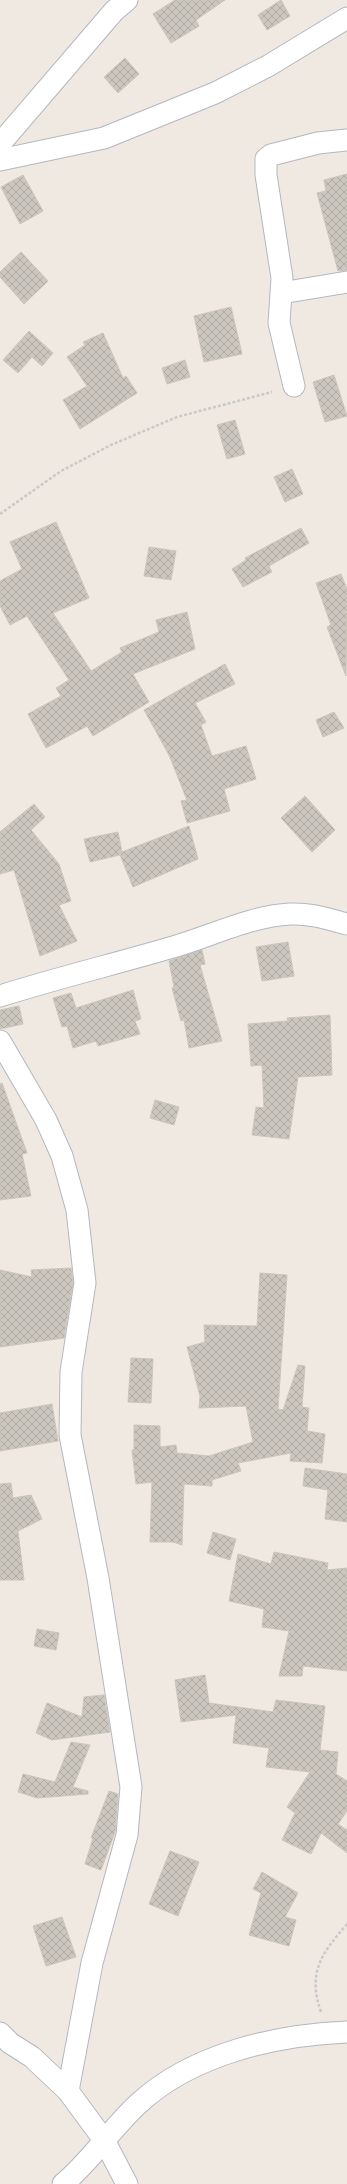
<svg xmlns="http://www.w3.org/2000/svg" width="347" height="2184" font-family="'IBM Plex Sans',sans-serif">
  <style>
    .building { fill: url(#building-cross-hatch); stroke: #cbc5ba }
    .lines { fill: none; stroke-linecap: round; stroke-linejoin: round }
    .minor-casing { stroke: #b4b7c1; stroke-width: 23 }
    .path { stroke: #c9c9c9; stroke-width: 2.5; stroke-dasharray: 3 2; stroke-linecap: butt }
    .minor { stroke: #fff; stroke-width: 21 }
  </style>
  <defs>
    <pattern id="building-cross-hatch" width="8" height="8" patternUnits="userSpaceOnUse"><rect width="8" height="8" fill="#cbc7bf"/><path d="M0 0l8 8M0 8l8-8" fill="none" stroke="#afaba4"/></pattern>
  </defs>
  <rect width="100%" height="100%" fill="#efe9e1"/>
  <!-- building -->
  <path class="building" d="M175 0H225L196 20 199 26 171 43 153 14Z
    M281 0 290 16 267 30 258 15Z
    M125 58 139 74 118 93 104 77Z
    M347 174V270L338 271 317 193 326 191 324 180Z
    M23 175 43 211 20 224 1 187Z
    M21 252 48 281 24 304 0 277V272Z
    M231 307 242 354 204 362 194 316Z
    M29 331 53 353 42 366 32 357 18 373 3 360Z
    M103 333 123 378 126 376 137 393 80 429 63 400 87 386 67 357 85 345 83 342Z
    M185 360 190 377 167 384 162 368Z
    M334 375 347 416 325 422 313 382Z
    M235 420 245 454 227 459 217 425Z
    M292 469 303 494 285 502 274 477Z
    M56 522 89 598 53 613 91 671 122 652 120 648 159 632 156 620 187 612 195 649 133 674 149 702 93 736 87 726 46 748 28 714 61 696 56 688 69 680 27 616 10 625 0 606V581L22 569 10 542Z
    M301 528 309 543 269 566 272 572 243 587 232 569 246 560 245 558Z
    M149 547 176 551 171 580 144 576Z
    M341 574 347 589 346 676 327 627 331 625 316 583Z
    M225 664 235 684 195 703 206 722 201 725 212 756 246 746 256 779 224 789 230 811 187 823 181 801 187 800 169 755 144 710Z
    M334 712 344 728 323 737 316 720Z
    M305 796 335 830 312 852 281 818Z
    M34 804 45 817 31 830 59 864 71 901 59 905 77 941 40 956 14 870 0 874V832Z
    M189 826 198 859 133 887 120 855 90 862 84 839 118 832 122 852Z
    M288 942 294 976 262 981 256 947Z
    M202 950 205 964 200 965 222 1041 189 1048 184 1020 181 1021 172 988 174 987 169 961Z
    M133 990 141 1019 135 1021 140 1034 98 1046 96 1041 73 1048 67 1026 62 1027 53 998 71 993 76 1008Z
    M19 1006 23 1024 0 1029V1010Z
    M330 1015 332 1075 298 1077 289 1139 252 1135 256 1107 264 1108 262 1065 251 1066 248 1024 288 1021 287 1018Z
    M2 1083 27 1153 22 1154 31 1196 0 1200V1084Z
    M155 1100 179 1107 174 1125 150 1118Z
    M71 1268 73 1283 64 1338 0 1347V1270L32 1277 31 1270Z
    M260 1273 287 1275 278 1409 283 1410 298 1365 305 1366 302 1407 309 1408 307 1431 325 1434 322 1463 290 1461 291 1453 238 1463 241 1471 212 1480V1486L184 1484 182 1545 173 1542H150L152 1482 136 1484 132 1450H134V1425L160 1426V1447L176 1445 177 1453 209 1456 253 1442 246 1406 199 1408 200 1396 187 1347 205 1342 204 1325 257 1326Z
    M131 1358 153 1359 151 1403 128 1402Z
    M52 1404 58 1441 0 1451V1413Z
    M305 1468 347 1474V1522L325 1519 328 1490 303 1486Z
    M11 1483 13 1498 31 1495 42 1519 18 1531 24 1580H0V1484Z
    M213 1532 236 1539 230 1560 207 1553Z
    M274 1552 328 1563 327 1570 347 1568V1671L303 1666 302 1676H279L289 1631 262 1627 264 1609 229 1601 238 1554 271 1564Z
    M37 1629 59 1633 56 1650 34 1646Z
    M205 1675 209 1703 273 1712 276 1700 325 1706 320 1750 338 1752 336 1774 347 1781V1811L338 1824 347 1830V1853L321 1833 311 1854 282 1840 295 1813 287 1807 310 1772 266 1767 269 1748 233 1743 236 1715 181 1722 175 1680Z
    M104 1695 110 1732 52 1740 36 1733 47 1703 82 1717 84 1697Z
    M71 1742 90 1745 73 1787 88 1791V1794L37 1798 18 1792 23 1774 55 1782Z
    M109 1791 118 1794 115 1832 101 1870 85 1864 93 1838H91Z
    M170 1851 199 1862 178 1916 149 1904Z
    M262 1872 298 1893 285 1917 296 1920 289 1946 249 1935 261 1893 253 1889Z
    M62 1917 76 1957 46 1966 33 1926Z"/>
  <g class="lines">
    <!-- minor casing -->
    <g class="minor-casing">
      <path id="minor" d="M0 144 114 11 127 0
        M0 160 104 138 215 93 268 66 347 18
        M281 293 347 282
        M294 386 279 323 282 278 266 175V159L271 155 318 143 347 140
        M0 996C57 978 115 964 173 947 211 936 251 916 290 914 311 913 328 919 347 924
        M0 1041 46 1120 62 1156 77 1210 85 1283 71 1372 70 1435 98 1578 131 1787 127 1835 92 1963 68 2091
        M0 2033 10 2043 32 2057 68 2091 104 2140 127 2184
        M63 2184C91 2161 111 2129 138 2104 192 2054 275 2035 347 2032"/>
    </g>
    <!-- path -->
    <path class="path" d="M0 514 61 471 111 445 177 417 272 392
      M321 2012C307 1972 322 1953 347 1924"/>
    <!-- minor -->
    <use href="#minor" class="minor"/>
  </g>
</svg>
